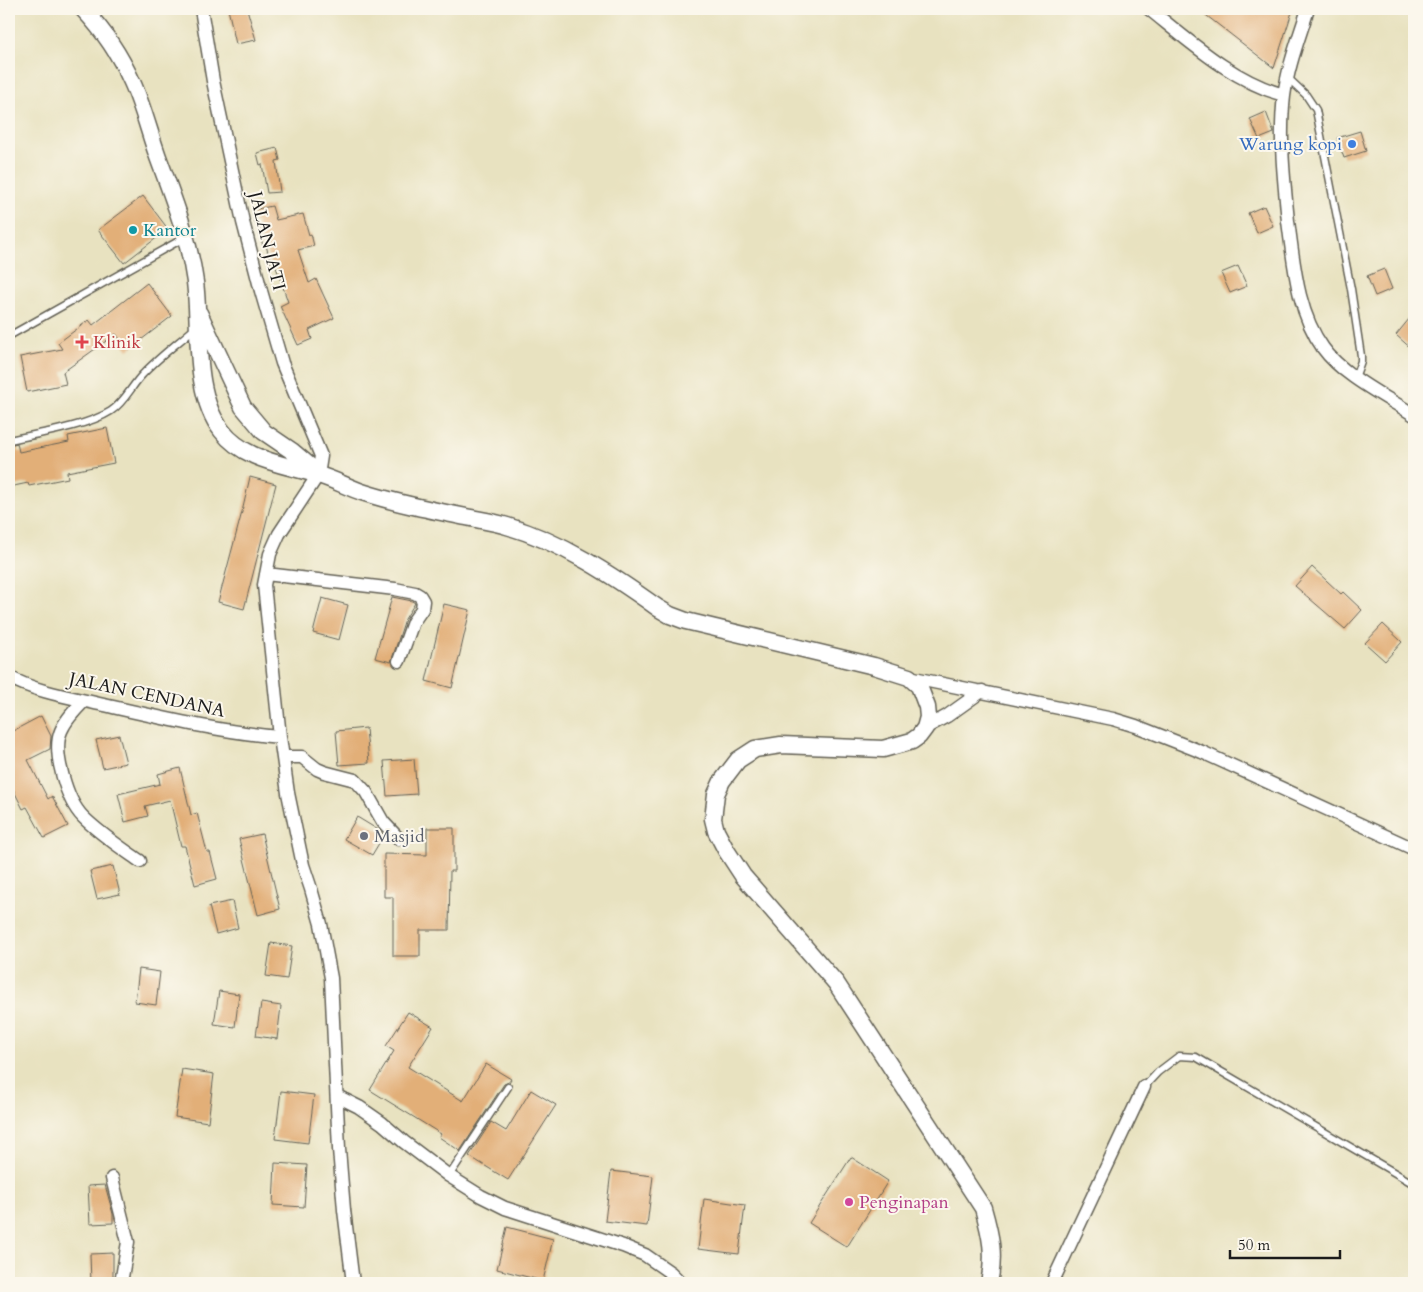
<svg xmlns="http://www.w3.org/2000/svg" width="1423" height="1292" font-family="Cardo,serif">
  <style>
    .building { fill: #e2af78 }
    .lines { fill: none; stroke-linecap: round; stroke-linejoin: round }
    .service-casing { stroke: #636155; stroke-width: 9 }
    .minor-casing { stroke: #636155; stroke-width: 15 }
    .tertiary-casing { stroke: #636155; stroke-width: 19 }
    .service { stroke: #fff; stroke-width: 6 }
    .minor { stroke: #fff; stroke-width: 12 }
    .tertiary { stroke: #fff; stroke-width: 16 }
    .shop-dot { fill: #3f7fe0; stroke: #fbf7ec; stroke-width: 2 }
    .culture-dot { fill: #0f9aa8; stroke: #fbf7ec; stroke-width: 2 }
    .health-dot { fill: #e0444e; stroke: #fbf7ec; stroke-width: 2 }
    .worship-dot { fill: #6b7280; stroke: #fbf7ec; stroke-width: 2 }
    .hotel-dot { fill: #d1479c; stroke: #fbf7ec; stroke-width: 2 }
    .labels { text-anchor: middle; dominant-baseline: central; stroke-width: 4; stroke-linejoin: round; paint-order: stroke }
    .shop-label { font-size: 18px; fill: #366cbe; stroke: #fbf7ec; text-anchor: end }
    .culture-label { font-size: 18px; fill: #0d838f; stroke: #fbf7ec; text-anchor: start }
    .street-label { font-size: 18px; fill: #1c1c1c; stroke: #fbf7ec }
    .health-label { font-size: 18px; fill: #be3a42; stroke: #fbf7ec; text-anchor: start }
    .worship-label { font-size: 18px; fill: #5b616d; stroke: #fbf7ec; text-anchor: start }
    .hotel-label { font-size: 18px; fill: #b23c85; stroke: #fbf7ec; text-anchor: start }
  </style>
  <rect width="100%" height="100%" fill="#fbf7ec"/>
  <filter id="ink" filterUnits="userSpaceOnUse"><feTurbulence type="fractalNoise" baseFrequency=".02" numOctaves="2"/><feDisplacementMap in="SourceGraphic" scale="10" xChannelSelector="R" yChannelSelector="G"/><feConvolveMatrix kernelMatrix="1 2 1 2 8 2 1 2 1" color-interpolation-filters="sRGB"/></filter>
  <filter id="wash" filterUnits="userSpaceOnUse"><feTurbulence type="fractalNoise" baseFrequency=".0096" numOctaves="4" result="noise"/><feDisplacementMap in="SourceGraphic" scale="20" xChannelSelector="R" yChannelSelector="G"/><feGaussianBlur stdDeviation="1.12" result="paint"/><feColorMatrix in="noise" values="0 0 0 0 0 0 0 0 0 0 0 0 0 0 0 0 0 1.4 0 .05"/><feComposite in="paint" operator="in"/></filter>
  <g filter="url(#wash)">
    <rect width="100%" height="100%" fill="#e8e2c0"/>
    <g id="blocks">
      <!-- building -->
      <path class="building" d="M228 9H247L256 40 236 44Z
        M1198 9H1293L1274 68Z
        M1266 112 1274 133 1259 139 1250 119Z
        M1360 131 1366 151 1344 158 1337 138Z
        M277 148 280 160 276 161 280 192 267 193 262 164 260 165 257 153Z
        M143 196 168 229 124 263 98 230Z
        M272 206 276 220 303 214 309 235 311 234 314 246 298 250 309 283 316 279 334 318 309 330 312 339 298 345 280 306 288 302 275 264 271 265 266 245 263 246 257 222H255L252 210Z
        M1264 206 1273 226 1257 233 1248 213Z
        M1238 266 1247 286 1230 293 1221 273Z
        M1384 269 1392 289 1375 296 1367 276Z
        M147 283 172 316 128 350 116 334 63 372 66 384 27 392 20 357 62 349 58 343 89 320 93 325Z
        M1414 313V351L1396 335Z
        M107 428 114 463 67 472 68 478 29 486 28 483 9 487V445L17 443 19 452 69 442 68 436Z
        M250 477 276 484 244 609 218 602 242 512Z
        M1312 567 1341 594 1343 592 1362 610 1345 629 1295 586Z
        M392 597 412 601 415 603 405 619 391 662 375 658Z
        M322 598 348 605 339 640 313 633Z
        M444 604 470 610 452 688 426 681Z
        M1383 624 1402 642 1385 661 1365 643Z
        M41 716 51 736 50 749 28 760 48 799 52 796 68 826 44 838 27 807 23 809 9 781V733Z
        M366 728 369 763 339 765 336 731Z
        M119 735 126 763 103 768 96 740Z
        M414 759 417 794 387 796 384 761Z
        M180 768 191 815 197 813 207 852H210L217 879 195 885 185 846H181L170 800 145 806 148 816 125 822 118 794 160 784 158 774Z
        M357 817 380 831 384 835 372 855 344 839Z
        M427 828H454V871H450L449 930H420V956H393V897H384V854L427 855Z
        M262 834 280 909 258 915 239 839Z
        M113 866 120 894 97 899 90 871Z
        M232 901 238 928 216 934 209 906Z
        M271 943 292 946 287 979 266 976Z
        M139 969 160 972 156 1005 135 1002Z
        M219 991 239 994 235 1027 214 1024Z
        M261 1003 281 1006 277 1039 256 1036Z
        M408 1012 433 1027 408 1067 463 1101 486 1064 511 1079 509 1082 504 1084 460 1151 439 1137 441 1134 370 1090 394 1051 386 1046Z
        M182 1069 214 1074 208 1122 175 1117Z
        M531 1090 556 1105 508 1180 469 1156 491 1122 506 1131Z
        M281 1091 314 1095 308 1143 275 1139Z
        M851 1157 888 1181 847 1247 809 1223Z
        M275 1163 307 1165 304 1207 273 1205Z
        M611 1171 653 1176 647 1226 605 1221Z
        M105 1185 113 1214V1223L90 1224 88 1186Z
        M704 1199 745 1205 739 1254 698 1249Z
        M507 1227 553 1239 543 1281 497 1269Z
        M113 1253V1283H91L90 1254Z"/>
    </g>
  </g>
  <g filter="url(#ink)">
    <use href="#blocks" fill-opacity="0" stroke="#636155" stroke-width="1"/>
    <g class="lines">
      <!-- service casing -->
      <g class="service-casing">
        <path id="service" d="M1288 78 1306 95 1316 110 1351 289 1361 356V361L1355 378
          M9 336 184 238
          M9 440C37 434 88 426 111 411 125 402 132 385 143 374 159 357 178 343 195 328
          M1144 1087 1158 1072 1179 1056 1196 1057 1414 1184
          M449 1176 508 1087"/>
      </g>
      <!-- minor casing -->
      <g class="minor-casing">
        <path id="minor" d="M201 9 213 81 243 222 261 291 282 363 321 456 318 475 279 534 270 554 264 585 280 737 288 793 303 865 311 889 321 924 331 978 339 1149 344 1210 353 1283
          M1149 9C1189 41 1234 82 1284 95
          M1308 9C1299 38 1288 66 1284 96 1279 138 1284 180 1288 221 1294 264 1297 312 1323 348 1343 376 1385 396 1414 415
          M266 574 395 589 415 593 420 596 423 601 422 609 413 622 399 661
          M9 677C35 692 74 698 104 705 162 718 221 732 280 737
          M909 677 1113 719 1136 726 1202 752 1414 849
          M84 701C76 709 66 719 61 731 52 752 67 801 83 817 100 834 120 847 140 861
          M925 728 947 716 982 691
          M283 757H302L317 769 324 772 355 780 366 792 383 822 399 839
          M337 1096 359 1107 382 1123 404 1142 449 1176 481 1196 505 1208 623 1246 645 1255 671 1273 681 1283
          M112 1178 128 1242 121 1283
          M1052 1283 1144 1087"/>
      </g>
      <!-- tertiary casing -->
      <g class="tertiary-casing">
        <path id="tertiary" d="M83 9C103 30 120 55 132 82 143 106 149 132 158 157 173 198 189 238 195 282 201 328 192 392 222 431 245 461 285 464 318 475 333 479 347 487 362 492 395 503 431 510 466 517 480 520 494 522 507 526 562 542 612 575 658 608L670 615 686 621 874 666 909 677 919 686 927 707 928 717 925 728 919 736 912 741 883 749 781 745 755 749 738 760 722 781 716 794 713 819 716 831 726 850 743 876 836 983 983 1208C991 1236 995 1255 989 1283
          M199 313 243 407 264 432 292 451 311 467 318 474"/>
      </g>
      <!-- service -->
      <use href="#service" class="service"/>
      <!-- minor -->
      <use href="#minor" class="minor"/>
      <!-- tertiary -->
      <use href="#tertiary" class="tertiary"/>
    </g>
  </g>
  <!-- markers -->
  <circle class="shop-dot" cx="1352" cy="144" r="5"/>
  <circle class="culture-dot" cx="133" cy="230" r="5"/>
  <path class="health-dot" d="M79.5 334.5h5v5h5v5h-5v5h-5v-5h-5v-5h5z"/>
  <circle class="worship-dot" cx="364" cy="836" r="5"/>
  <circle class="hotel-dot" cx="849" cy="1202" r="5"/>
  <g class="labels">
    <!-- shop labels -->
    <g class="shop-label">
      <text x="1342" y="144">Warung kopi</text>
    </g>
    <!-- culture labels -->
    <g class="culture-label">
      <text x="143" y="230">Kantor</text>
    </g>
    <!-- street labels -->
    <g class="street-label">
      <text transform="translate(267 241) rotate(76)">JALAN JATI</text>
      <text transform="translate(147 695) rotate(12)">JALAN CENDANA</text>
    </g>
    <!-- health labels -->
    <g class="health-label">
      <text x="93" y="342">Klinik</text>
    </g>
    <!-- worship labels -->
    <g class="worship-label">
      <text x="374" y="836">Masjid</text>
    </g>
    <!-- hotel labels -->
    <g class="hotel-label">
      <text x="859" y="1202">Penginapan</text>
    </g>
  </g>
  <!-- margin -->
  <rect width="1423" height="1292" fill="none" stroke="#fbf7ec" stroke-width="30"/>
  <!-- scale -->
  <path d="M1230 1250v8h110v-8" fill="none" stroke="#1c1c1c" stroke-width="2.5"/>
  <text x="1238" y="1250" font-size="15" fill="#1c1c1c" stroke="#fbf7ec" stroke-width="4" paint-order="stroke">50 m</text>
</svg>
